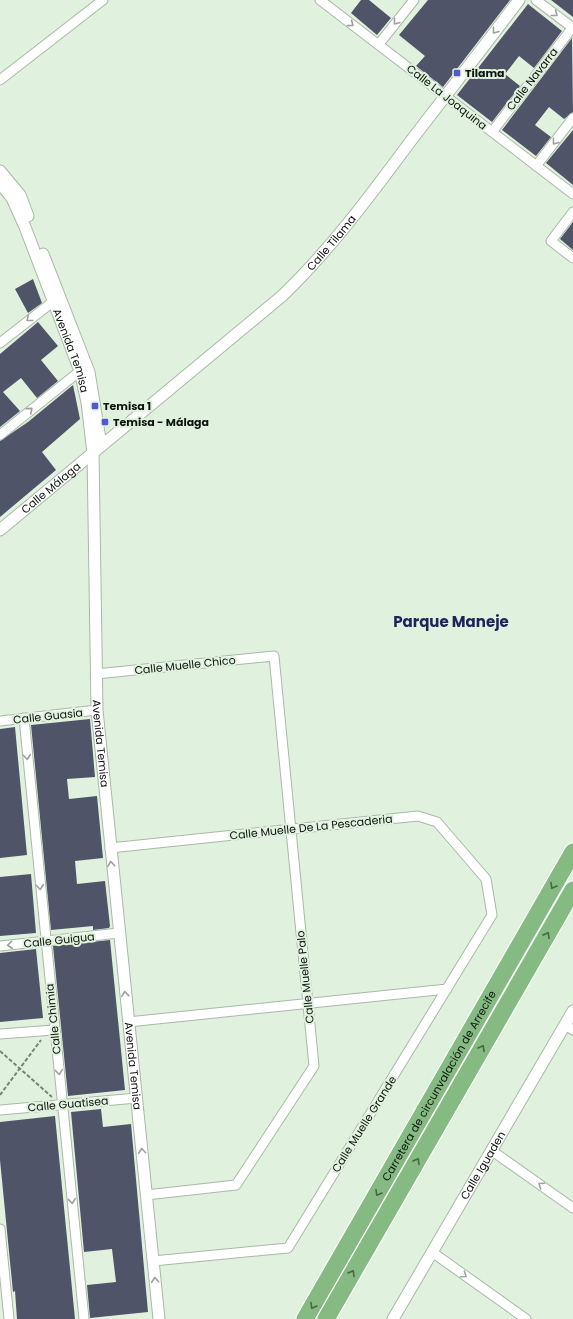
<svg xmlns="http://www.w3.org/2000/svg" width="573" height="1319" font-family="Poppins,sans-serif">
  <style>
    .building { fill: #505468 }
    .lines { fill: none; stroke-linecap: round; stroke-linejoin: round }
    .minor-casing { stroke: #a8b9a7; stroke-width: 11 }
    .tertiary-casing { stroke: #a8b9a7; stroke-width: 13 }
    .motorway-casing { stroke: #fff; stroke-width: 19 }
    .path { stroke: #788477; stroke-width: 2; stroke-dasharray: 4 2; stroke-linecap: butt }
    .minor { stroke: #fff; stroke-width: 9 }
    .tertiary { stroke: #fff; stroke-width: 11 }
    .motorway { stroke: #85ba83; stroke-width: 17 }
    .oneway { stroke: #9ea19e }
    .oneway2 { stroke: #496648 }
    .poi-dot { fill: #5359d0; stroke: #e0f2de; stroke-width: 1.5 }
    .labels { text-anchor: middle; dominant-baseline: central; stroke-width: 4; stroke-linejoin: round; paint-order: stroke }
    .poi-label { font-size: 11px; font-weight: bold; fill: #0d130d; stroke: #e0f2de; text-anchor: start }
    .street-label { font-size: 11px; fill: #0d130d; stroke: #e0f2de }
    .district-label { font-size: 15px; font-weight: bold; fill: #1f225b; stroke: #e0f2de }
  </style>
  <rect width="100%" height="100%" fill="#e0f2de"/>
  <!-- building -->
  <path class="building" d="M361 0H369L391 18 377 35 351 13Z
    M428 0H510L443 87 416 66 425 56 399 35Z
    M551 0H573V17Z
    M528 4 562 31 534 68 519 56 505 74 520 86 492 122 457 95Z
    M572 38 573 112 564 119 549 107 535 125 551 137 536 156 502 130Z
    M573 130V185L546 163Z
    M573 222V250L560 239Z
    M33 279 42 303 28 313 15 289Z
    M38 322 58 346 41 360 58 381 37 398 21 378 3 392 20 411 0 427V354Z
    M73 385 80 419 42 452 56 470 0 517V441L28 422Z
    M90 719 95 777 67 779 69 799 97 796 103 858 75 861 77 884 105 881 110 926 109 928 93 930V926L51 930 31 725Z
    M15 727 27 855 0 858V729Z
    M31 874 36 933 0 936V877Z
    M110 940 125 1090 68 1096 53 946Z
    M36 949 43 1018 0 1022V953Z
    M101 1109 103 1127 131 1124 148 1312 90 1318 87 1285 116 1282 112 1249 84 1252 71 1112Z
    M55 1116 75 1319H17L15 1291 13 1292 0 1160V1122Z"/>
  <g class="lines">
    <!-- minor casing -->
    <g class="minor-casing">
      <path id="minor" d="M320 0 573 194
        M536 0 573 28
        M379 44 414 0
        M0 80 103 0
        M492 132 573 27
        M536 166 573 118
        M573 212 551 241 573 258
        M0 343 59 297
        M0 435 80 371
        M96 674 274 656 314 1066 236 1185 146 1195
        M24 718 84 1319
        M0 721 97 710
        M110 848 418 816 437 822 486 879 492 915 288 1248 153 1261
        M0 946 119 933
        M128 1022 447 989
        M565 1025 573 1030
        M0 1034 54 1030
        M0 1110 137 1098
        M491 1150 573 1208
        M0 1229 9 1319
        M432 1252 526 1319"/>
    </g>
    <!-- tertiary casing -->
    <g class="tertiary-casing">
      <g id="tertiary">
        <path d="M0 171 20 195 28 216"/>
        <path id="s1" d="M0 183 12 198 25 227 80 371 87 402 93 453 97 710 159 1319"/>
        <path d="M43 254 89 372 101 445"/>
        <path id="s2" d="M0 530 282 296C330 250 370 196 410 142 446 95 483 48 519 0"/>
        <path id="s3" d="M393 1319 573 1011"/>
      </g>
    </g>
    <!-- motorway casing -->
    <g class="motorway-casing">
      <g id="motorway">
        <path id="s4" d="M305 1319 573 852"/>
        <path d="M326 1319 573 890"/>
      </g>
    </g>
    <!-- path -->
    <path class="path" d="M0 1051 52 1097
      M0 1095 41 1040"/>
    <!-- minor -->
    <use href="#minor" class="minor"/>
    <!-- tertiary -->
    <use href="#tertiary" class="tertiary"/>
    <!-- motorway -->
    <use href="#motorway" class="motorway"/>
  </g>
  <!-- one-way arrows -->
  <defs><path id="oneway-chevron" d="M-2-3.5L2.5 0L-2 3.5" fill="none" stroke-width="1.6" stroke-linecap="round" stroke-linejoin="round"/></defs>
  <g class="oneway">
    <use href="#oneway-chevron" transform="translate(555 14) rotate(38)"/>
    <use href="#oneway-chevron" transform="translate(396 22) rotate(128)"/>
    <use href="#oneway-chevron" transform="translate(351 24) rotate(37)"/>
    <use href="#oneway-chevron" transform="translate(495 31) rotate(128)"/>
    <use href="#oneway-chevron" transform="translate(555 142) rotate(127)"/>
    <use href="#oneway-chevron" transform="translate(29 319) rotate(141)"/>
    <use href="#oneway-chevron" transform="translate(30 410) rotate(-40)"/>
    <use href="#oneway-chevron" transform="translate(27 757) rotate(85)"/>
    <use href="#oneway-chevron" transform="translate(111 864) rotate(-96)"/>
    <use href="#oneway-chevron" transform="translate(40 887) rotate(85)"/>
    <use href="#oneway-chevron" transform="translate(10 945) rotate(174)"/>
    <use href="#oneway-chevron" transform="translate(125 994) rotate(-96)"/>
    <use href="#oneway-chevron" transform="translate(59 1072) rotate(84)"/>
    <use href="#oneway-chevron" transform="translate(142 1151) rotate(-95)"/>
    <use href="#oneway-chevron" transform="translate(541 1185) rotate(-145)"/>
    <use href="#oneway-chevron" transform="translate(72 1201) rotate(84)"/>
    <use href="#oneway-chevron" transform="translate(464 1275) rotate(35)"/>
    <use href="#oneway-chevron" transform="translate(155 1280) rotate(-95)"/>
  </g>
  <g class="oneway2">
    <use href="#oneway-chevron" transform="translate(553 886) rotate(120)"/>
    <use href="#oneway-chevron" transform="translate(547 935) rotate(-60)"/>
    <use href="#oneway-chevron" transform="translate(482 1048) rotate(-60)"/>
    <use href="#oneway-chevron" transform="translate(417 1161) rotate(-60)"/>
    <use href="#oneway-chevron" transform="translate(378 1193) rotate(120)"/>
    <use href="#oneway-chevron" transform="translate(352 1273) rotate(-60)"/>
    <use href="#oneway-chevron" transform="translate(313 1306) rotate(120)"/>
  </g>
  <!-- markers -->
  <g class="poi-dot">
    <rect x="453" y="69" width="8" height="8" rx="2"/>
    <rect x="91" y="402" width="8" height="8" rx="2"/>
    <rect x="101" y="418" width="8" height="8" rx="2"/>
  </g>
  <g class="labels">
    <!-- poi labels -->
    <g class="poi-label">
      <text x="465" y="73">Tilama</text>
      <text x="103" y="406">Temisa 1</text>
      <text x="113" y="422">Temisa - Málaga</text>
    </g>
    <!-- street labels -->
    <g class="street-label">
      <text transform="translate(532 79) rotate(-52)">Calle Navarra</text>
      <text transform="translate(447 97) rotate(38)">Calle La Joaquina</text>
      <text stroke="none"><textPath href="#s2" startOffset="439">Calle Tilama</textPath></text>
      <text stroke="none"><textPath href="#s1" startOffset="183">Avenida Temisa</textPath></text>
      <text stroke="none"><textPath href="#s2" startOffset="66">Calle Málaga</textPath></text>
      <text transform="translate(185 665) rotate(-6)">Calle Muelle Chico</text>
      <text transform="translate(48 716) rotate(-6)">Calle Guasia</text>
      <text stroke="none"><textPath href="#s1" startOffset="579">Avenida Temisa</textPath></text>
      <text transform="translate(311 827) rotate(-6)">Calle Muelle De La Pescaderia</text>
      <text transform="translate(59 940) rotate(-6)">Calle Guigua</text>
      <text transform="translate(305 977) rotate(-96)">Calle Muelle Palo</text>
      <text transform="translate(53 1019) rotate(-96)">Calle Chimia</text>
      <text stroke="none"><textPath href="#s1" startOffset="903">Avenida Temisa</textPath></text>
      <text stroke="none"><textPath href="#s4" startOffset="269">Carretera de circunvalación de Arrecife</textPath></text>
      <text transform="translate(68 1104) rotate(-5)">Calle Guatisea</text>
      <text transform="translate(364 1124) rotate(-58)">Calle Muelle Grande</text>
      <text stroke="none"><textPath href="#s3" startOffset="178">Calle Iguaden</textPath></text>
    </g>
    <!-- district labels -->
    <g class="district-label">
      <text x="451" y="621">Parque Maneje</text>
    </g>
  </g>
</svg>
